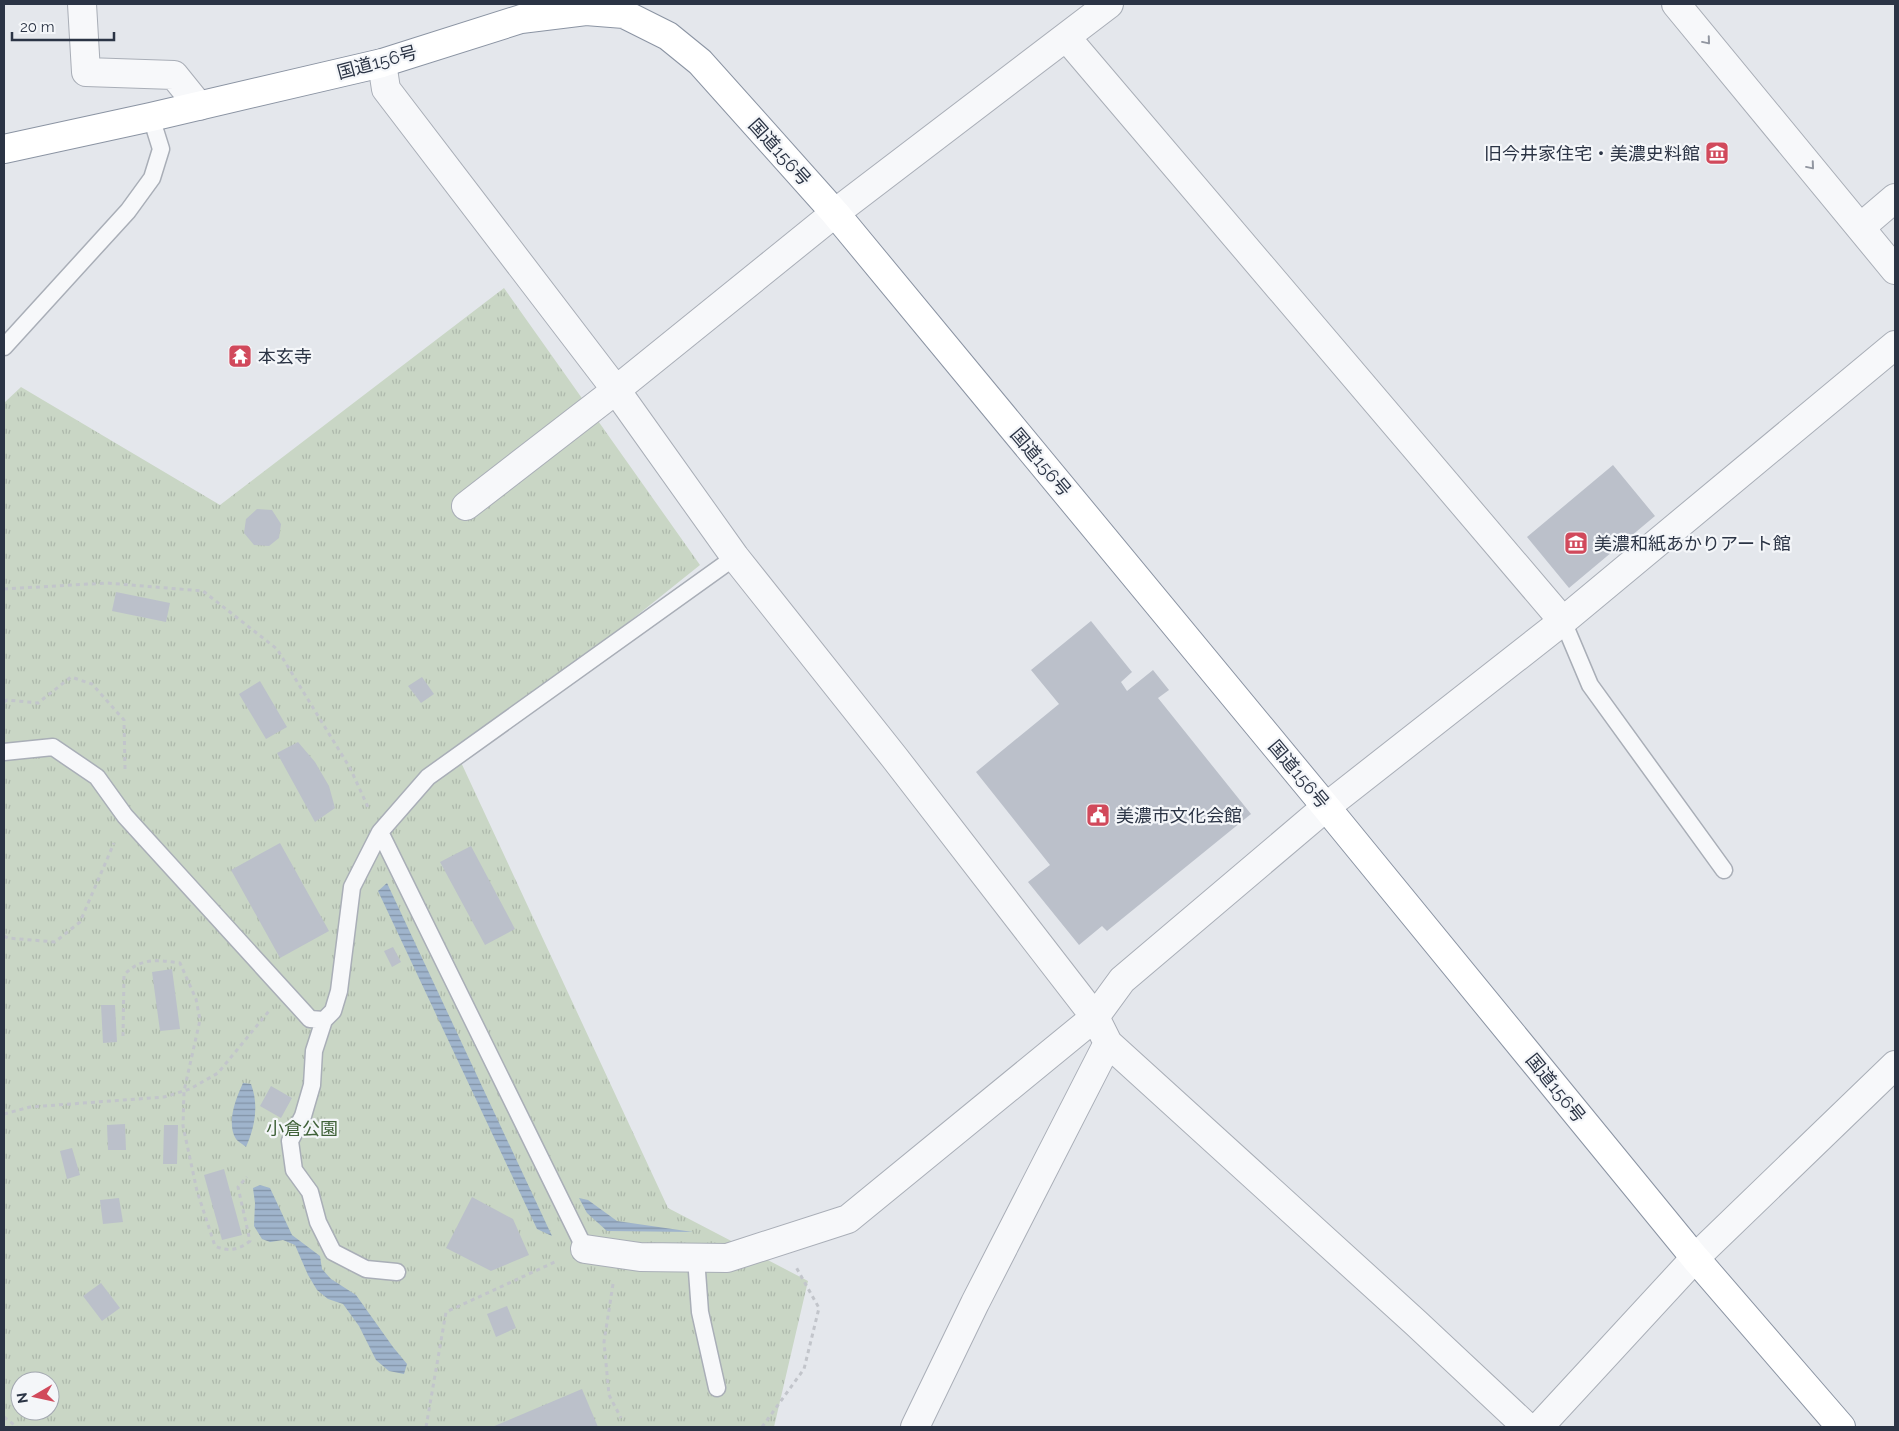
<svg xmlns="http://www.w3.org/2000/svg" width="1899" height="1431" font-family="Raleway,'Noto Sans JP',sans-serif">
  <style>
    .park { fill: url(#park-tufts); fill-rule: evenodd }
    .water { fill: url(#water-rules) }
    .building { fill: #bbc0ca }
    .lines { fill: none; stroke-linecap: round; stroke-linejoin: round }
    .service-casing { stroke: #a9aeb7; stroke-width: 19 }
    .minor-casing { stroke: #a9aeb7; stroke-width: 30 }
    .trunk-casing { stroke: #8b94a3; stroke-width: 30 }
    .path { stroke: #c2c5cb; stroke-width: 3; stroke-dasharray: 4 4; stroke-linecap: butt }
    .service { stroke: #f7f8fa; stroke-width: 16 }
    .minor { stroke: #f7f8fa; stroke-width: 28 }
    .trunk { stroke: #fff; stroke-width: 28 }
    .oneway { stroke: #9196a0 }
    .labels { text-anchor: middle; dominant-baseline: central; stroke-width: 4.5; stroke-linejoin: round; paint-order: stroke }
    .street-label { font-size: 18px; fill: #2b3445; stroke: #f4f6f9 }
    .poi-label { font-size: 18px; fill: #2b3445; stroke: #f4f6f9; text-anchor: start }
    .park-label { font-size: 18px; fill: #3f6138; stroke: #f4f6f9 }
  </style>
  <defs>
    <pattern id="park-tufts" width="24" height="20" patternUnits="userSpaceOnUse" patternTransform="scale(1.25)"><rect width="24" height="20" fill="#c9d6c5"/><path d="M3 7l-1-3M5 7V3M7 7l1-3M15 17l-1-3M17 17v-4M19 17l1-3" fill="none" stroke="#adb8ab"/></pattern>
    <pattern id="water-rules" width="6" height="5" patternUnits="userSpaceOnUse" patternTransform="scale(1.25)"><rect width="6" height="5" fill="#9fb4cc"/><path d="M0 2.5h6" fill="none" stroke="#8293a7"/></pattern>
  </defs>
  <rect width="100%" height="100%" fill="#e4e7ec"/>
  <!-- park -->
  <path class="park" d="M504 288 700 565 459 758 668 1208 808 1281 774 1427H4V403L21 387 220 505ZM20 1381H50V1411H20Z"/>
  <!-- water -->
  <path class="water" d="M387 883 552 1236 537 1229 378 891Z
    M243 1083 251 1084C259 1105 255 1127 246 1147 243 1144 238 1142 236 1139 226 1123 236 1098 243 1083Z
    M260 1185 270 1188 292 1235 320 1256 322 1269 331 1279 356 1295 393 1347 407 1364 404 1374 389 1371 376 1360 359 1326 343 1304 328 1299 317 1290 308 1275 295 1245 283 1240 270 1242 262 1239 254 1226 255 1203 253 1188Z
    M579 1198 588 1200 617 1221 693 1232 607 1231 587 1213Z"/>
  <!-- building -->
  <path class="building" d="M1613 465 1655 516 1569 588 1527 537Z
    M257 509 272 510 281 524 279 538 269 546 254 545 244 533 246 519Z
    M116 592 170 603 166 622 112 611Z
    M1091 621 1132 672 1121 682 1127 691 1153 670 1169 690 1158 698 1251 814 1107 931 1102 926 1079 945 1028 882 1050 865 976 772 1059 704 1031 670Z
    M422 677 434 694 421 703 408 686Z
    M260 681 287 727 266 739 239 694Z
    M298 742 315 762 329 786 335 808 315 822 277 753Z
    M280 843 329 931 280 958 231 870Z
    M471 846 515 929 485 945 440 862Z
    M393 947 401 962 392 967 384 951Z
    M172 969 180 1029 160 1031 152 972Z
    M101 1005H115L117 1042 103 1043Z
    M271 1086 292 1098 281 1118 260 1106Z
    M125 1124 126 1150H108L107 1125Z
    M164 1125H178L177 1164H163Z
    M72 1148 80 1175 67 1179 60 1151Z
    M224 1169 242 1235 222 1240 204 1175Z
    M472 1197 513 1219 529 1255 491 1271 446 1248Z
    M119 1198 123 1222 103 1224 100 1200Z
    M101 1283 120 1308 102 1321 83 1296Z
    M507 1306 516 1328 496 1337 487 1314Z
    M582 1389 598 1427H492Z"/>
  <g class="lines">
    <!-- service casing -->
    <g class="service-casing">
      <path id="service" d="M4 347 128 211 152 178 161 149 151 117
        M1563 621 1590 685 1724 870
        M4 752 53 747 97 777 125 816 310 1019 324 1020
        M380 832 352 887 339 991 333 1011 324 1020 314 1051 312 1085 303 1116 290 1141 294 1170 310 1192 318 1222 333 1252 366 1269 397 1272
        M585 1249 380 832 428 777 735 557
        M696 1258 700 1312 717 1388"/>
    </g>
    <!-- minor casing -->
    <g class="minor-casing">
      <path id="minor" d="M82 4 86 72 174 75 199 106
        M1676 4 1895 270
        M1066 37 1563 621
        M382 63 386 89 616 390 735 557 894 757 1095 1017 1108 1043 1416 1323 1527 1427
        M1861 227 1895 198
        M466 506 616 390 835 213 1109 4
        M585 1249 640 1257 727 1258 848 1219 1095 1017 1122 980 1326 807 1563 621 1895 345
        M915 1427 975 1303 1108 1043
        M1539 1427 1695 1258 1895 1065"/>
    </g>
    <!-- trunk casing -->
    <g class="trunk-casing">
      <path id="trunk" d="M4 149 151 117 382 63 521 19 586 11 624 14 668 36 700 62 835 213 1326 807 1695 1258 1841 1427"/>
    </g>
    <!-- path -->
    <path class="path" d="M4 589 107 583 203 591 277 649 350 768 368 807
      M4 702 7 700 38 703 71 677 92 684 124 720 125 769
      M4 936 8 938 55 942 80 922 114 843
      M123 1036 124 975C141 957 158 960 180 963L196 999 200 1020 184 1091 183 1126 197 1191 215 1246C228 1252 239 1250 250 1241L238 1187 247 1177
      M4 1114 30 1107 164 1097 190 1089 218 1073 269 1011
      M613 1284 604 1342 609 1395 621 1418
      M4 1417 17 1427
      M426 1427 446 1312 557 1261
      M762 1427 804 1369 819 1308 796 1267"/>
    <!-- service -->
    <use href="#service" class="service"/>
    <!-- minor -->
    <use href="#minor" class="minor"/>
    <!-- trunk -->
    <use href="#trunk" class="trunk"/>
  </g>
  <!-- one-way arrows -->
  <defs><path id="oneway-chevron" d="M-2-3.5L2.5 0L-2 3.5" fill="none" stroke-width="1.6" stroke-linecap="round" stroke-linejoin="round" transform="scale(1.25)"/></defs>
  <g class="oneway">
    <use href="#oneway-chevron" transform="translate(1707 41) rotate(50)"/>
    <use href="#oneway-chevron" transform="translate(1811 166) rotate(50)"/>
  </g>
  <!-- icons -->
  <defs>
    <g id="museum-square" transform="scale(1.25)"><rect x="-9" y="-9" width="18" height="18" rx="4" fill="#d1495b" stroke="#f4f6f9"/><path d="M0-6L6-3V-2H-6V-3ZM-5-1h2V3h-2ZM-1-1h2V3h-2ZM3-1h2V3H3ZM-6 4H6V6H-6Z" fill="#fff"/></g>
    <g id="temple-square" transform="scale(1.25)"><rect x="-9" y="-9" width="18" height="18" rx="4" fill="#d1495b" stroke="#f4f6f9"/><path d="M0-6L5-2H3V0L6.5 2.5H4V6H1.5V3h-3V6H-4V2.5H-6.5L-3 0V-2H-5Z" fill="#fff"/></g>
    <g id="civic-square" transform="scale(1.25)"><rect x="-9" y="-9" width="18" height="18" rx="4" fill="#d1495b" stroke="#f4f6f9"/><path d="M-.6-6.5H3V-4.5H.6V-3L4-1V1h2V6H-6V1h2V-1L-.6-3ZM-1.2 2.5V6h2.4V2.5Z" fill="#fff"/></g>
  </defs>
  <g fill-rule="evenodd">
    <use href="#museum-square" x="1717" y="153"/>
    <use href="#temple-square" x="240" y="356"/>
    <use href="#museum-square" x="1576" y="543"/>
    <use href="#civic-square" x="1098" y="815"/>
  </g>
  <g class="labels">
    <!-- street labels -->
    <g class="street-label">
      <text transform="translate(377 62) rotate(-15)">国道156号</text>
      <text transform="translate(780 152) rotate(48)">国道156号</text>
      <text transform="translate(1041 462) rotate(50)">国道156号</text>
      <text transform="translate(1299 774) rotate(50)">国道156号</text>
      <text transform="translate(1556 1088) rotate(51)">国道156号</text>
    </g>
    <!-- poi labels -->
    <g class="poi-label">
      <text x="1700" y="153" text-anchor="end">旧今井家住宅・美濃史料館</text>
      <text x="258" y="356">本玄寺</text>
      <text x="1594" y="543">美濃和紙あかりアート館</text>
      <text x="1116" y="815">美濃市文化会館</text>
    </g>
    <!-- park labels -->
    <g class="park-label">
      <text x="302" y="1128">小倉公園</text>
    </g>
  </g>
  <!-- border -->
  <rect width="1899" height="1431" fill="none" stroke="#2b3445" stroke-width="10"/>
  <!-- north arrow -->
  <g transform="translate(35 1396) rotate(261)"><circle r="24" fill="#f4f6f9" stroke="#a4a8b1"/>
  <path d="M0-4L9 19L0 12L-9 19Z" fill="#d1495b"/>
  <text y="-8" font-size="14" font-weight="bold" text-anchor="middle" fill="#2b3445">N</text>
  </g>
  <!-- scale -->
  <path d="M12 32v8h102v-8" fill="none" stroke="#2b3445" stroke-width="2.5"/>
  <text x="20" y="32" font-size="15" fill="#2b3445" stroke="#f4f6f9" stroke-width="4" paint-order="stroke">20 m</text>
</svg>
